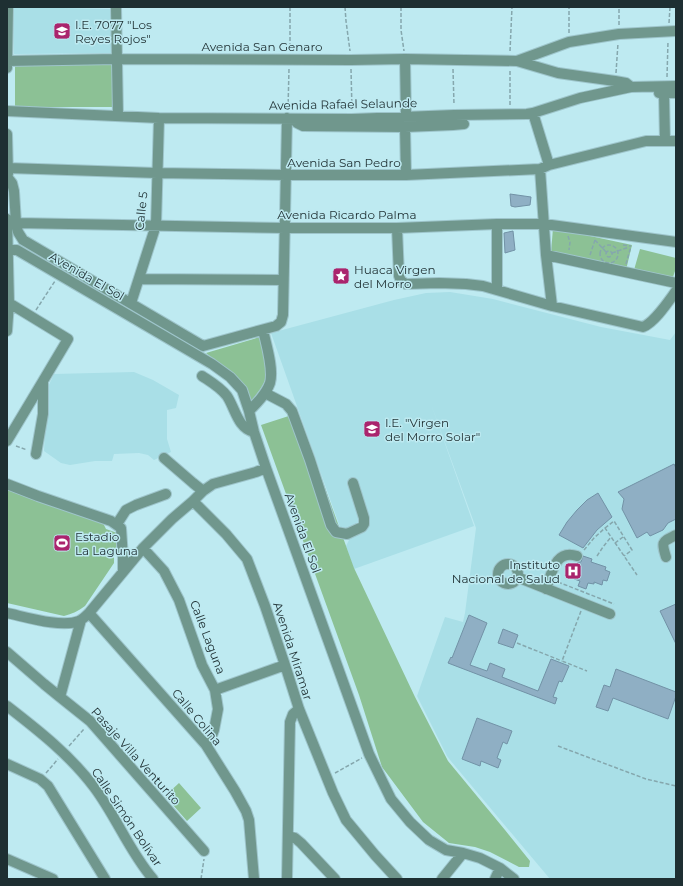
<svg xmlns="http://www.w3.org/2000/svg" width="683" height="886" font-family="Montserrat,sans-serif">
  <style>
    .built { fill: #a9dfe7 }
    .green { fill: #8cc195 }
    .building { fill: #8fafc4; stroke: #7292a6 }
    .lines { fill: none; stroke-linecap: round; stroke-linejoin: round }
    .minor-casing { stroke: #9ec5cb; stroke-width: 12 }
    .path { stroke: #85a7ad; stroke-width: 1.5; stroke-dasharray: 4 2; stroke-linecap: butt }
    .minor { stroke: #70978d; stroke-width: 10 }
    .labels { text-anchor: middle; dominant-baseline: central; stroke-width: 3; stroke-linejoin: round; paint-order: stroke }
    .poi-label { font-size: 12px; fill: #1e2f32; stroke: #beeaf1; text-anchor: start }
    .street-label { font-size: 12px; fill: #1e2f32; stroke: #beeaf1 }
  </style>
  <rect width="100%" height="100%" fill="#beeaf1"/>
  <!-- built -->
  <path class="built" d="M13 7 111 9 112 53 14 54Z
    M450 292 493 299 601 327 670 340 676 332V879H550L450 760 447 756 417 696 445 617 463 622 465 613 476 528 431 404 474 526 354 569 346 546 349 540 345 532 341 530 271 333 394 300 426 293Z
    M134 372 153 380 179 395 176 408 167 410V439L171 452 154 460 148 455 139 453 114 454 112 461H95L70 465 61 463 44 451 47 389 54 374Z"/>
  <!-- green -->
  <path class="green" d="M15 65H113V107H15Z
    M553 228 632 245 626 270 551 253Z
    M640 249 676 258V268L672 280 634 270Z
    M260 337C263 350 269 364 266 378 264 385 256 395 251 402L247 391 235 376 206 353Z
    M298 413 354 568 415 697 448 761 505 830 530 861 529 867H519L490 852 475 847 449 843 423 822 382 767 359 695 261 425Z
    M7 487 102 521 106 529 117 533 116 554 114 556V563L85 606C78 611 72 614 64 616L7 603Z
    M179 783 201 808 187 821 165 796Z"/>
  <!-- building -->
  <path class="building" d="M510 194 531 197 530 205 515 207 511 206Z
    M513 231 515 250 505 253 504 233Z
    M674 464 676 468V519L668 523 663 530 650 536 647 532 637 538 622 509 624 499 618 492Z
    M598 493 612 517 597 530 583 548 559 535 567 522 577 510 587 500Z
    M583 556 592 559 591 562 606 567 605 570 610 572 607 581 603 580 602 585 594 582V584L588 583 586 589 578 586 580 581 574 579 576 574H574L578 562H581Z
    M676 604V644L660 611Z
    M469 615 487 623 470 665 487 671 490 663 505 669 502 677 538 691 551 659 569 666 562 682 559 681 553 697 557 698 555 704 448 663 451 657 452 658Z
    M503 629 518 635 513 648 498 643Z
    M616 669 676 692V696L668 719 613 698 608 711 596 707 604 685 610 687Z
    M477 718 512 731 507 744 503 742 497 758 501 760 498 768 481 761 480 766 462 759Z"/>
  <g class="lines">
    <!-- minor casing -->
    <g class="minor-casing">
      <path id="minor" d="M116 7 118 116
        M405 59 406 117
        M7 61 117 59 351 60 405 59 517 61 558 73 615 81 626 83 631 87
        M517 61 569 42 619 34 676 31
        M7 68 8 7
        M659 93H676
        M664 93 665 141
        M7 111 159 118 352 119 454 115 527 114 533 113 580 98 631 87 676 86
        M533 113 549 165
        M293 119 297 123 303 126 405 127 453 125 464 124
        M405 127 406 175
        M7 134 8 174
        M8 168 157 173 286 175H406L540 169 549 165 646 141H676
        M540 169 546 255 552 306
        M8 178 12 183 14 191 16 223 18 232 23 240 203 346 276 326 281 322 283 315 287 118
        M7 219 9 303 7 331
        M16 223 285 228H397L497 224H544L676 242
        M497 224V290
        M397 228 399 276 401 281 406 284 439 283 466 284 483 286 552 306 643 327C655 322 668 302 676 291
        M7 250H17L212 364 230 377 242 390 249 411 254 432 266 468 369 754 391 799 410 822 429 840 446 850 463 853 480 858 500 868 514 879
        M546 255 676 283
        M139 279 283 280
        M9 303 68 339 43 381
        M131 303 156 225 159 118
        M202 376C211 382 220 387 227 396 235 408 238 429 254 432
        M265 393 286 404 292 411 310 460 331 525 336 532 347 534 362 527 364 524V518L353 483
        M249 411C257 403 266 394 270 383 274 369 266 344 263 330
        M7 441 43 381V414L36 454
        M164 458 193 483 203 491
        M7 484 38 496 111 521 121 528 123 558V571
        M193 501 226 534 247 559 265 606 285 665 299 709 333 793 346 820 375 855 397 879
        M117 524 126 510 136 505 166 494
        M143 548 164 571 179 600 202 665 215 690 218 709 214 730 211 738 206 745
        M666 557C661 541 662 542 676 535
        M498 574a10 10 0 1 1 20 0a10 10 0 1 1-20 0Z
        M517 577 610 614
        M546 589C552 573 555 549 577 556
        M7 613C26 617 61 628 79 621 83 619 86 616 89 613L143 548 172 519 193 501 203 491 213 484 256 472 266 468
        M89 613 206 745 235 791 246 811 249 820 254 879
        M7 652 44 684 60 697 90 721 204 851
        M215 690 285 665
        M60 697 81 620
        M7 706C38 730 70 755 94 787 116 816 129 851 153 879
        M7 764 40 779 48 786 105 879
        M289 836 295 838 301 843 335 879
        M7 859 53 879
        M287 879 290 722 293 714 299 709
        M442 879 463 853
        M495 879 500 868"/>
    </g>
    <!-- path -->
    <path class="path" d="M290 7V51
      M345 7 346 21 350 51
      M401 7V30L404 51
      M669 23 670 7
      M619 25V7
      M569 33V7
      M510 51 512 7
      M351 69 352 111
      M453 69 454 105
      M510 71V105
      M616 73 618 43
      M667 77 668 41
      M288 109 289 69
      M568 236 570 242 569 250
      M595 240 606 252
      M600 254a9 9 0 1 1 18 0a9 9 0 1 1-18 0Z
      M623 245 631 246
      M606 254a3 3 0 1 1 6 0a3 3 0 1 1-6 0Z
      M612 253 629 247
      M590 255 595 240
      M626 264 631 246
      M36 310 55 281
      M16 446 27 450
      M605 528 614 521 632 550 624 556
      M615 543 623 537
      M584 550 594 538 605 528 637 575
      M597 556 603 547 611 537
      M558 582 614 604
      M581 611 562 661 587 671
      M517 643 562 661
      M69 746 84 729
      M558 746 646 779 676 786
      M46 773 58 759
      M335 773 362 758
      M201 879 204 859"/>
    <!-- minor -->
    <use href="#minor" class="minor"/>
  </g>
  <!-- icons -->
  <defs>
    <g id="school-square" transform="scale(0.9)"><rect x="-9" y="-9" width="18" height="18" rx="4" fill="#aa246d" stroke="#beeaf1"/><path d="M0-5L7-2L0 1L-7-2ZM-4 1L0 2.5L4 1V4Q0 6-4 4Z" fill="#fff"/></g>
    <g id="sight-square" transform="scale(0.9)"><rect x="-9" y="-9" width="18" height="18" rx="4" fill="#aa246d" stroke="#beeaf1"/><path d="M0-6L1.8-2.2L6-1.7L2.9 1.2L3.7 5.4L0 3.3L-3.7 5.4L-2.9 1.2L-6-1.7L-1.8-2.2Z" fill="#fff"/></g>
    <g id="stadium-square" transform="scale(0.9)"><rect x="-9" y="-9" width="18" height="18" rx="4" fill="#aa246d" stroke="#beeaf1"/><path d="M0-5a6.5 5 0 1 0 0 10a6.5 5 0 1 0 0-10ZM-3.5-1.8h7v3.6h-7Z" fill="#fff"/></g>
    <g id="hospital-square" transform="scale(0.9)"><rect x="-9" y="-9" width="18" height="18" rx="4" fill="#aa246d" stroke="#beeaf1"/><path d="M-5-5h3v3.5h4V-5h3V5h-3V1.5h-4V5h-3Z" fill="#fff"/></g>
  </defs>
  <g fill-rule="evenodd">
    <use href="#school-square" x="62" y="31"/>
    <use href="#sight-square" x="341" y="276"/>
    <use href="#school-square" x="372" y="429"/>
    <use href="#stadium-square" x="62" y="543"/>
    <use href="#hospital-square" x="573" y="571"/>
  </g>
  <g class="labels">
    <!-- poi labels -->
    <g class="poi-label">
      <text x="75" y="24">I.E. 7077 "Los<tspan x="75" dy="14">Reyes Rojos"</tspan></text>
      <text x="354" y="269">Huaca Virgen<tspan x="354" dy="14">del Morro</tspan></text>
      <text x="385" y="422">I.E. "Virgen<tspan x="385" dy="14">del Morro Solar"</tspan></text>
      <text x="75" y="536">Estadio<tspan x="75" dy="14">La Laguna</tspan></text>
      <text x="560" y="564" text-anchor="end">Instituto<tspan x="560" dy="14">Nacional de Salud</tspan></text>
    </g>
    <!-- street labels -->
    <g class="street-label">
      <text x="262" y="46">Avenida San Genaro</text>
      <text transform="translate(343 104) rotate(-1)">Avenida Rafael Selaunde</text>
      <text x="344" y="162">Avenida San Pedro</text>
      <text transform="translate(141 211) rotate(-84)">Calle 5</text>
      <text x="347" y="214">Avenida Ricardo Palma</text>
      <text transform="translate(87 276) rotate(30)">Avenida El Sol</text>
      <text transform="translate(303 533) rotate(70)">Avenida El Sol</text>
      <text transform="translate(208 637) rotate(69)">Calle Laguna</text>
      <text transform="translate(293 651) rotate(72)">Avenida Miramar</text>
      <text transform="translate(197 717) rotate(50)">Calle Colina</text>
      <text transform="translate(136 756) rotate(48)">Pasaje Villa Venturito</text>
      <text transform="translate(127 817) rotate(56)">Calle Simón Bolívar</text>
    </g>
  </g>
  <!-- border -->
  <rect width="683" height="886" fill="none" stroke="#1e2f32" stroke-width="16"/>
</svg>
